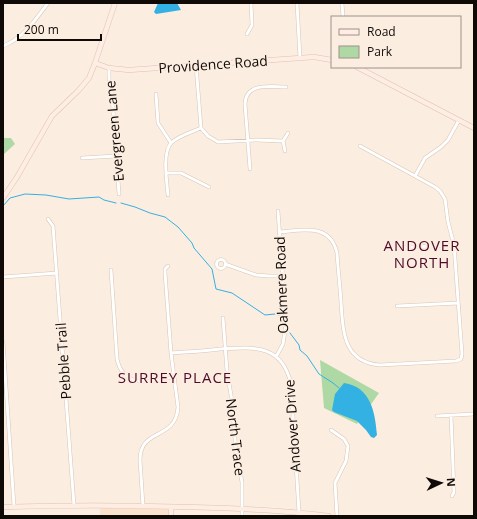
<svg xmlns="http://www.w3.org/2000/svg" width="477" height="519" font-family="'Open Sans',sans-serif">
  <style>
    .built { fill: #fbe2cc }
    .green { fill: #aed9a4 }
    .water { fill: #33b1e2 }
    .lines { fill: none; stroke-linecap: round; stroke-linejoin: round }
    .stream { stroke: #33b1e2; stroke-width: 1 }
    .street-casing { stroke: #d7c5b6; stroke-width: 4 }
    .secondary-casing { stroke: #d7c5b6; stroke-width: 5.5 }
    .street { stroke: #fff; stroke-width: 3 }
    .secondary { stroke: #ffece2; stroke-width: 4.5 }
    .labels { text-anchor: middle; dominant-baseline: central; stroke-width: 3.5; stroke-linejoin: round; paint-order: stroke }
    .street-label { font-size: 14px; fill: #100a06; stroke: #fcede1 }
    .neighbourhood-label { font-size: 15px; letter-spacing: 1px; fill: #4d0b29; stroke: #fcede1 }
  </style>
  <rect width="100%" height="100%" fill="#fcede1"/>
  <!-- built -->
  <path class="built" d="M100 504 170 507V516H100Z"/>
  <!-- green -->
  <path class="green" d="M3 138H11L15 144 3 155Z
    M320 360 379 393 357 424 324 408Z"/>
  <!-- water -->
  <path class="water" d="M158 3H177L181 10 156 14 154 12Z
    M344 383C371 387 375 412 377 435L374 438 371 437 366 430 357 421 334 412 332 410 335 394Z"/>
  <g class="lines">
    <!-- stream -->
    <path class="stream" d="M121 203 135 207 150 213 165 217 178 227 192 243 194 248 212 269 216 289 232 293 265 315 275 314 281 316 282 319
      M3 206 10 198 25 194 46 195 69 199 99 197 104 200 116 203
      M290 333 299 345 300 350 307 356 319 374 333 383 339 388"/>
    <!-- street casing -->
    <g class="street-casing">
      <path id="street" d="M297 3 300 58
        M342 3 343 17
        M247 34 252 25 251 3
        M3 46C24 38 35 20 48 3
        M196 65 201 128 208 136 218 142 256 140 283 141
        M109 68V78L112 95 119 194
        M156 94 158 123 171 143
        M285 151 283 141 288 133
        M82 158 116 156
        M250 169 245 104C246 82 270 87 286 87
        M167 173H181L209 187
        M415 176 425 158 441 147 448 140 459 120
        M168 195C167 183 162 153 171 143 178 136 192 132 201 128
        M48 219 53 226 74 505
        M279 232C303 230 330 223 337 253 338 269 340 286 341 302 343 331 343 362 380 365L456 361 461 359 462 354 454 245 448 222 445 199 440 191 435 187 360 146
        M392 248 454 245
        M216.5 264a4.5 4.5 0 1 1 9 0a4.5 4.5 0 1 1-9 0Z
        M225 264 256 275 269 276H283
        M111 270 117 359C124 390 151 381 174 377
        M3 277 57 273
        M397 306 458 303
        M223 318 227 371 232 401 236 452 242 482V516
        M3 342 14 506
        M171 353C187 352 204 351 220 349 254 347 282 344 291 384L299 512
        M276 357 283 344 286 324 278 211
        M451 415 454 492 452 496
        M437 416 474 414
        M331 430 344 439 348 446 346 461 335 483 337 516
        M143 506 140 460C140 427 176 441 178 407L171 353 165 273V269L168 266"/>
    </g>
    <!-- secondary casing -->
    <g class="secondary-casing">
      <path id="secondary" d="M95 63 109 68 129 70 300 58 314 57 332 60
        M357 67 474 128
        M3 198 17 177 52 116 78 91 89 78 95 63 115 3
        M3 507C64 505 125 505 186 507 234 508 281 510 329 516
        M171 516V507"/>
    </g>
    <!-- street -->
    <use href="#street" class="street"/>
    <!-- secondary -->
    <use href="#secondary" class="secondary"/>
  </g>
  <g class="labels">
    <!-- street labels -->
    <g class="street-label">
      <text transform="translate(213 64) rotate(-4)">Providence Road</text>
      <text transform="translate(114 131) rotate(-95)">Evergreen Lane</text>
      <text transform="translate(281 285) rotate(-92)">Oakmere Road</text>
      <text transform="translate(63 361) rotate(-94)">Pebble Trail</text>
      <text transform="translate(292 426) rotate(-94)">Andover Drive</text>
      <text transform="translate(236 437) rotate(83)">North Trace</text>
    </g>
    <!-- neighbourhood labels -->
    <g class="neighbourhood-label">
      <text x="422" y="245">ANDOVER<tspan x="422" dy="17">NORTH</tspan></text>
      <text x="175" y="377">SURREY PLACE</text>
    </g>
  </g>
  <!-- border -->
  <rect width="477" height="519" fill="none" stroke="#100a06" stroke-width="8"/>
  <!-- legend -->
  <rect x="331" y="16" width="130" height="52" fill="#fcede1" stroke="#9e9289"/>
  <rect x="339" y="29" width="20" height="6" fill="#ffece2" stroke="#9e9289"/>
  <text x="367" y="36" font-size="12" fill="#100a06">Road</text>
  <rect x="339" y="46" width="20" height="12" fill="#aed9a4" stroke="#9e9289"/>
  <text x="367" y="56" font-size="12" fill="#100a06">Park</text>
  <!-- north arrow -->
  <g transform="translate(441 483) rotate(86)" stroke="#fcede1" stroke-width="3" paint-order="stroke">
  <path d="M0-3L7 15L0 10L-7 15Z" fill="#100a06"/>
  <text y="-6" font-size="11" font-weight="bold" text-anchor="middle" fill="#100a06">N</text>
  </g>
  <!-- scale -->
  <path d="M18 34v6h83v-6" fill="none" stroke="#100a06" stroke-width="2"/>
  <text x="24" y="34" font-size="12" fill="#100a06" stroke="#fcede1" stroke-width="3" paint-order="stroke">200 m</text>
</svg>
